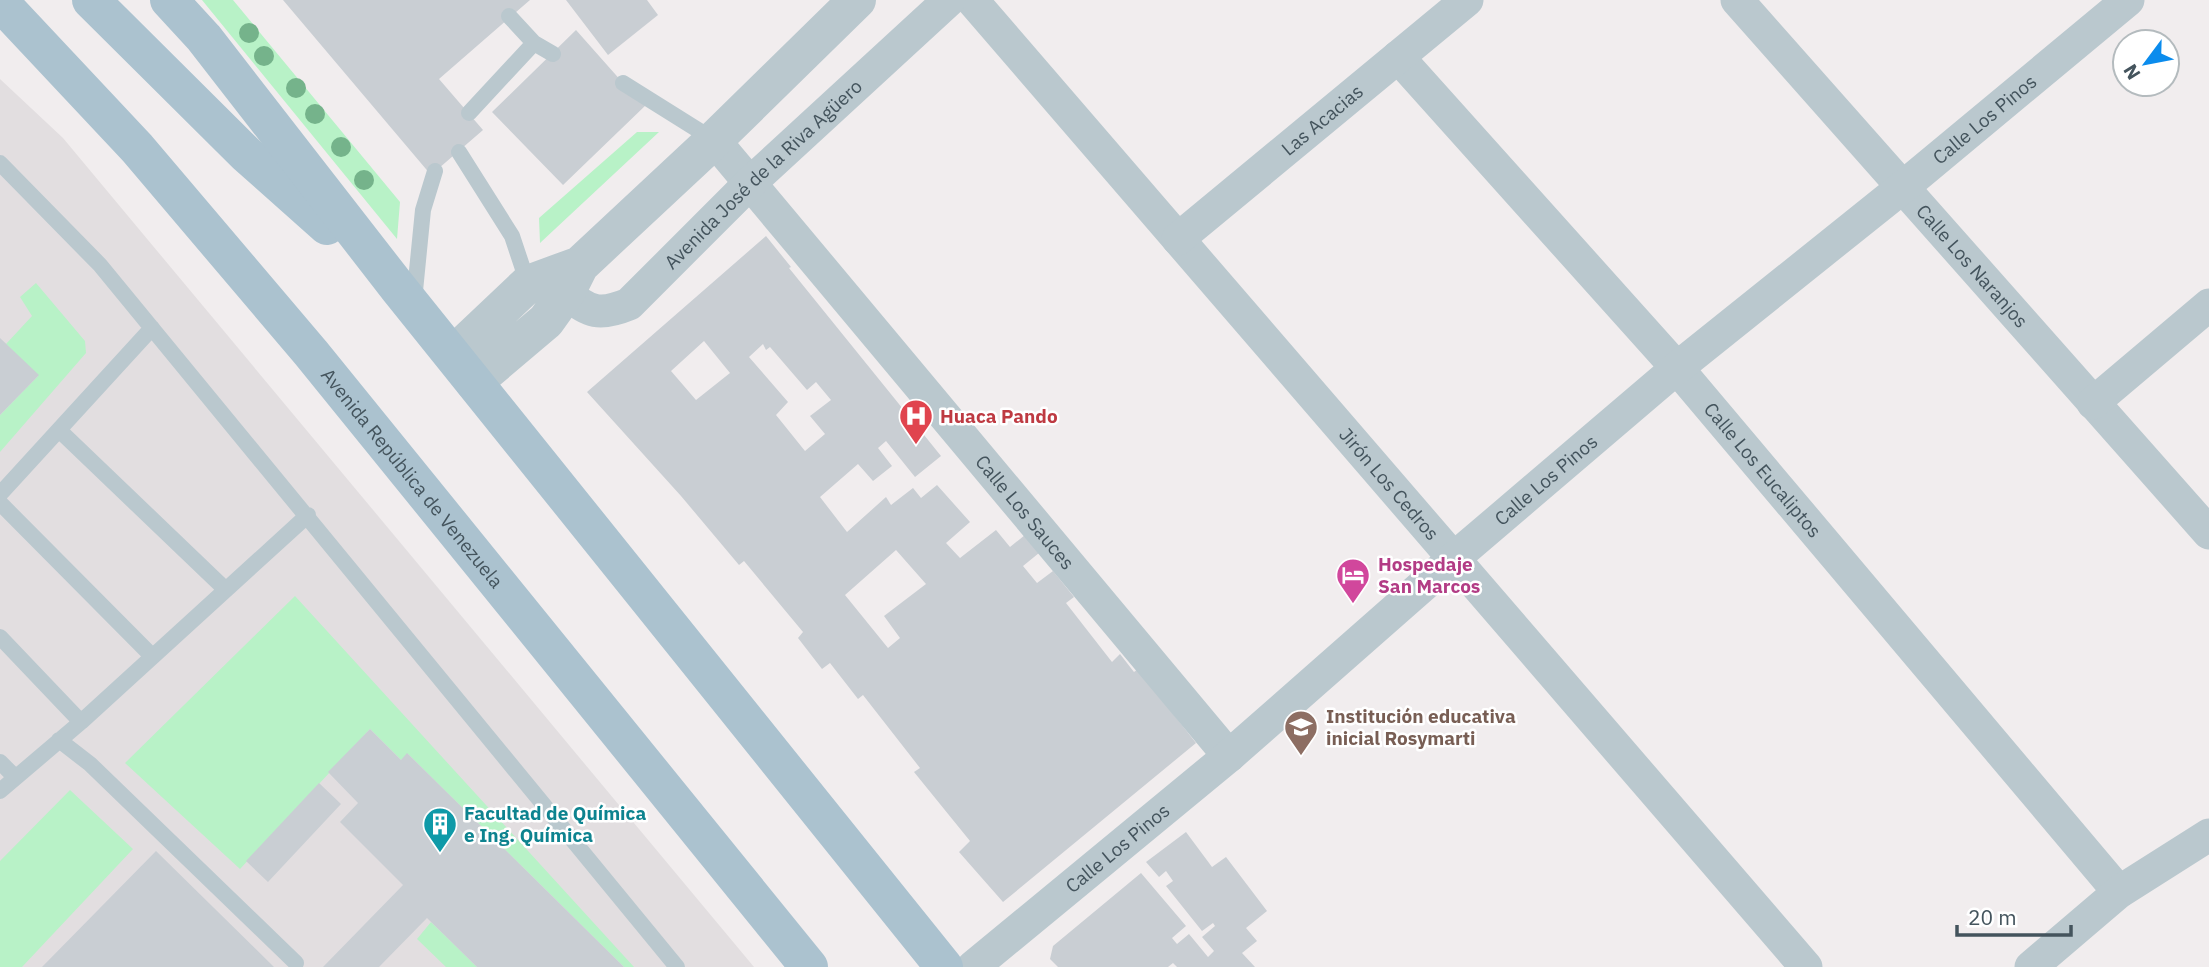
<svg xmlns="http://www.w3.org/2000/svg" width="2209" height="967" font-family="'IBM Plex Sans',sans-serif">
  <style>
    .education { fill: #e2dee0 }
    .green { fill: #b8f2c7 }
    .building { fill: #c9ced3; fill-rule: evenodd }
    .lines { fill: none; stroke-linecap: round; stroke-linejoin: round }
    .service { stroke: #bac8ce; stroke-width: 16 }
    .minor { stroke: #bac8ce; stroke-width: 33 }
    .tertiary { stroke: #bac8ce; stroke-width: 38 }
    .primary { stroke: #abc2cf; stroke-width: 38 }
    .tree { fill: #75b38b }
    .labels { text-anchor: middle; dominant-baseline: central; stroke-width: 5; stroke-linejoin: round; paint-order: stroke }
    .street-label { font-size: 19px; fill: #44545d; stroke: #fff }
    .health-label { font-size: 19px; font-weight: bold; fill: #be3a42; stroke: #fff; text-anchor: start }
    .hotel-label { font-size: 19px; font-weight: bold; fill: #b23c85; stroke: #fff; text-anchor: start }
    .education-label { font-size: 19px; font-weight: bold; fill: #785e54; stroke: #fff; text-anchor: start }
    .culture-label { font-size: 19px; font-weight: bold; fill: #0d838f; stroke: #fff; text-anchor: start }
  </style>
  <rect width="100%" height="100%" fill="#f1edee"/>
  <!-- education -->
  <path class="education" d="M0 79 63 138 754 967H0Z"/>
  <!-- green -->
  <path class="green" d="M202 0H233L400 202 397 239Z
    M637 132H659L540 243 539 218Z
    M36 283 85 341 86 353 0 452V415L38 376 6 344 32 316 20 297Z
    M295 596 634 967H624L408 754 401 760 370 729 240 869 125 763Z
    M70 790 133 849 22 967H0V861Z
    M431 922 477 967H446L417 939Z"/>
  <!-- building -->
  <path class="building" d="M283 0H530L439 79 483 130 431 175Z
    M566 0H647L658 15 608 55Z
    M576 30 623 83 647 104 563 185 492 112Z
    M766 236 791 267 789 268 941 456 915 477 886 441 878 448 892 466 873 481 858 464 820 497 847 532 886 497 891 505 913 488 921 498 937 485 970 522 946 543 960 558 996 530 1010 547 1025 535 1039 553 1023 566 1037 583 1053 571 1074 597 1066 603 1112 662 1120 654 1134 672 1145 664 1155 691 1196 743 1003 902 959 852 970 841 914 772 920 768 863 695 858 699 830 663 822 669 798 638 803 632 744 561 739 565 681 496 587 392ZM704 341 730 373 696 400 671 371ZM763 344 766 350 770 347 807 390 816 382 831 400 810 416 825 434 805 451 776 415 788 402 749 357ZM896 550 926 584 884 616 900 638 888 648 845 595Z
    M0 338 39 375 0 415Z
    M370 729 401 760 407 753 624 967H477L427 918 379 967H323L403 885 340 822 358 803 328 772Z
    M319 783 341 804 268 882 246 861Z
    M1186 832 1212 867 1226 857 1267 911 1246 928 1257 941 1242 953 1255 967H1177L1173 963 1168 967H1058L1050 959 1053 946 1141 873 1186 926 1172 938 1177 944 1189 934 1208 957 1214 951 1202 937 1215 926 1213 923 1202 931 1166 886 1173 881 1166 871 1159 877 1146 862Z
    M156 851 274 967H42Z"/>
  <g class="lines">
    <!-- service -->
    <path class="service" d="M509 16 534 43 553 54
      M623 83 714 140
      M469 113 534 43
      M459 152 512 236 528 284
      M0 163 100 265 677 967
      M414 301 423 210 435 171
      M59 430 225 589
      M0 494 152 328
      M0 503 152 656
      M0 637 81 722
      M59 740 90 764 296 963
      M0 762 15 777
      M0 791 81 722 308 515"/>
    <!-- minor -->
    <g class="minor">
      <path id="s1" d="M972 0 1806 967"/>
      <path id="s2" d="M1737 0 2209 533"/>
      <path id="s3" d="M1398 57 1677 368 2119 892"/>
      <path id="s4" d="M714 140 1229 756"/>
      <path id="s5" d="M1178 239 1467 0"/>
      <path id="s6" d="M566 293C589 313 600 316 629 304L750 183 949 0"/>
      <path d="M2093 403 2209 305"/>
      <path id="s7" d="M973 967 1229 756 1453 559 1677 368 1903 187 2128 0"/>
      <path d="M2031 967 2119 892 2209 835"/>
    </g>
    <!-- tertiary -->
    <path class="tertiary" d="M453 355 528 284 580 265
      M474 382 546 321 566 293 580 265 714 140 857 0"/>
    <!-- primary -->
    <g class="primary">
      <path d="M91 0 246 154 327 226"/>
      <path d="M169 0 204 38 399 289 944 967"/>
      <path id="s8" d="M0 2 137 148 311 353 809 967"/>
    </g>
  </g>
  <!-- trees -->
  <g class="tree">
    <circle cx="249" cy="33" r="10"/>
    <circle cx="264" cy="56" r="10"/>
    <circle cx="296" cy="88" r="10"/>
    <circle cx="315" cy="114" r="10"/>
    <circle cx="341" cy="147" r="10"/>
    <circle cx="364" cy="180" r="10"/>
  </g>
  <!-- icons -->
  <defs>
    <g id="hospital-pin" transform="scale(1.75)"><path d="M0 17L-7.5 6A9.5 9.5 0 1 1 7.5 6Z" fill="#e0444e" stroke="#fff"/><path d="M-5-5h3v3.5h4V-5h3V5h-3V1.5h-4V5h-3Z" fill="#fff"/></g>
    <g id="hotel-pin" transform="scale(1.75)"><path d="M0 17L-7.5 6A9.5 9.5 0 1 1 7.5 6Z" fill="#d1479c" stroke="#fff"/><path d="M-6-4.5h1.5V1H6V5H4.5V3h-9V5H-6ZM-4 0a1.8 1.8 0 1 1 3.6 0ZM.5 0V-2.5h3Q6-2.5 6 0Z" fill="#fff"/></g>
    <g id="school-pin" transform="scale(1.75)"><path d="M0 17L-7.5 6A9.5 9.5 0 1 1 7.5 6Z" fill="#8d6e63" stroke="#fff"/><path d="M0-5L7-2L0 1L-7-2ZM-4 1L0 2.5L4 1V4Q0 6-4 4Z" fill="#fff"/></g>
    <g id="building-pin" transform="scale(1.75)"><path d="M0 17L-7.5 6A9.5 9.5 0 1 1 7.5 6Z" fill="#0f9aa8" stroke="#fff"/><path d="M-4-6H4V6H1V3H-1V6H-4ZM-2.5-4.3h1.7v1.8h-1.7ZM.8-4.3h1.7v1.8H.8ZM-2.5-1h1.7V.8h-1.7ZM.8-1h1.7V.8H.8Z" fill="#fff"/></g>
  </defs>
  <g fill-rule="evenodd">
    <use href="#hospital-pin" x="916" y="416"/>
    <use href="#hotel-pin" x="1353" y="575"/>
    <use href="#school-pin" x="1301" y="727"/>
    <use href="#building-pin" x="440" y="824"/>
  </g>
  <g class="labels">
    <!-- street labels -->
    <g class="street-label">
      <text stroke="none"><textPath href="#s7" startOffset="1320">Calle Los Pinos</textPath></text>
      <text stroke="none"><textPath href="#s5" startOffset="187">Las Acacias</textPath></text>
      <text stroke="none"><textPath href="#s6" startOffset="256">Avenida José de la Riva Agüero</textPath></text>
      <text stroke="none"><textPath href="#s2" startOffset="355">Calle Los Naranjos</textPath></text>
      <text stroke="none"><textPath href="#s3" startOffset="551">Calle Los Eucaliptos</textPath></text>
      <text stroke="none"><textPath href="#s8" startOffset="630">Avenida República de Venezuela</textPath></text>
      <text stroke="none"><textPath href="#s7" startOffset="752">Calle Los Pinos</textPath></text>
      <text stroke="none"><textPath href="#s1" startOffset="639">Jirón Los Cedros</textPath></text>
      <text stroke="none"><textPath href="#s4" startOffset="485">Calle Los Sauces</textPath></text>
      <text stroke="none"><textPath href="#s7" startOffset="187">Calle Los Pinos</textPath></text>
    </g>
    <!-- health labels -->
    <g class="health-label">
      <text x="940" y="416">Huaca Pando</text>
    </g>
    <!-- hotel labels -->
    <g class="hotel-label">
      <text x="1378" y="564">Hospedaje<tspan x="1378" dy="22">San Marcos</tspan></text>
    </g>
    <!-- education labels -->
    <g class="education-label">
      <text x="1326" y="716">Institución educativa<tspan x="1326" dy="22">inicial Rosymarti</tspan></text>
    </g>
    <!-- culture labels -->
    <g class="culture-label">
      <text x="464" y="813">Facultad de Química<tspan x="464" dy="22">e Ing. Química</tspan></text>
    </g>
  </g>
  <!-- north arrow -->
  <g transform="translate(2146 63) rotate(238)"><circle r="33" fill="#ffffff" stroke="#b4bbbe" stroke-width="2"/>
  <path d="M0-5L12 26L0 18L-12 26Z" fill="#0b8ced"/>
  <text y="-10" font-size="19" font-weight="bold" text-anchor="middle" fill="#44545d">N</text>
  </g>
  <!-- scale -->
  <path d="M1957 925v10h114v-10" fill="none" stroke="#44545d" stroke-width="3.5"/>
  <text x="1968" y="925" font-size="21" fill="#44545d" stroke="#ffffff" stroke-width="5" paint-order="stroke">20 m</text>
</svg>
